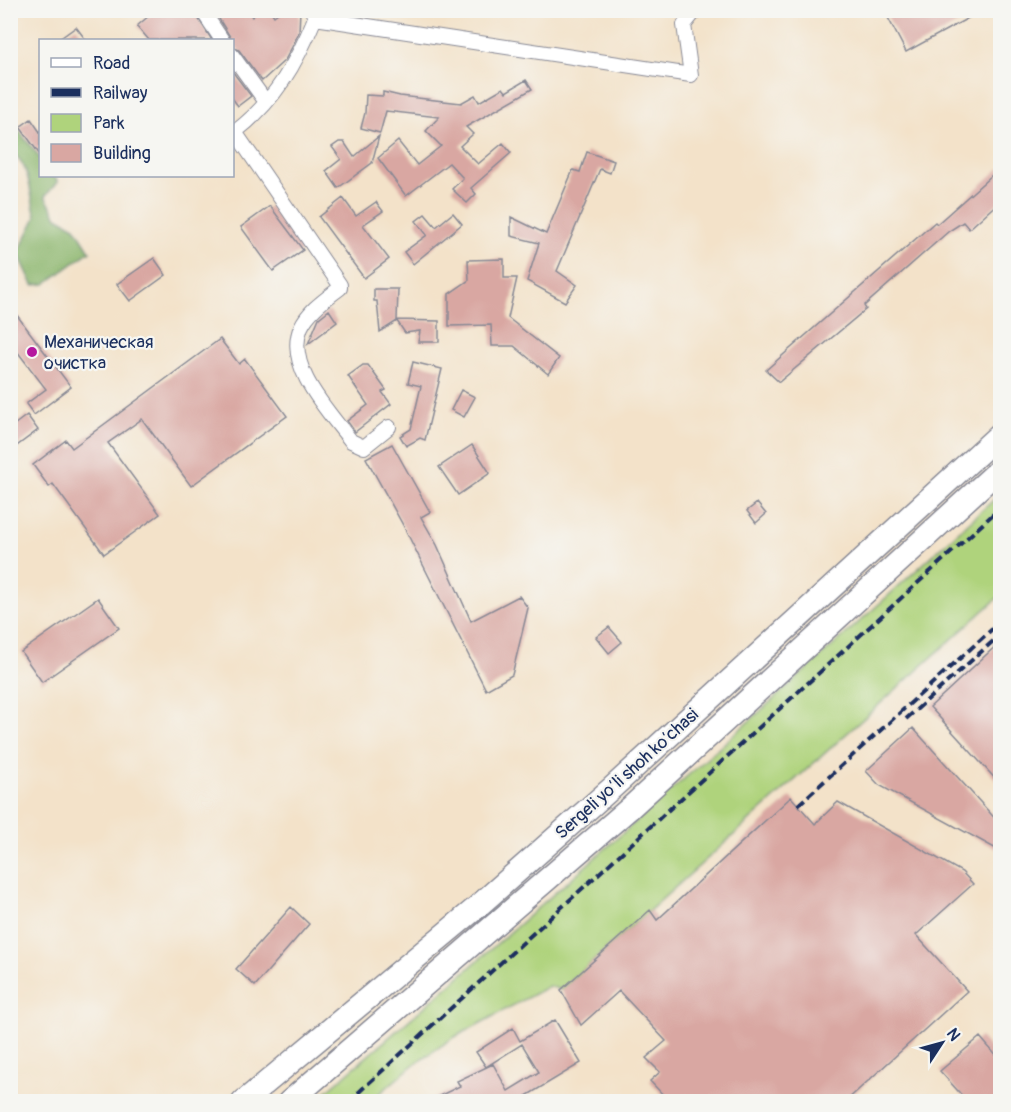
<svg xmlns="http://www.w3.org/2000/svg" width="1011" height="1112" font-family="Pangolin,sans-serif">
  <style>
    .green { fill: #afd37c; stroke: #65816d; stroke-width: 1.5 }
    .forest { fill: #8bb56c; stroke: #537265; stroke-width: 1.5 }
    .building { fill: #d9a7a2 }
    .lines { fill: none; stroke-linecap: round; stroke-linejoin: round }
    .minor-casing { stroke: #878894; stroke-width: 16 }
    .primary-casing { stroke: #878894; stroke-width: 25 }
    .minor { stroke: #fff; stroke-width: 14 }
    .primary { stroke: #fff; stroke-width: 22 }
    .rail { stroke: #1b2f5e; stroke-width: 4; stroke-dasharray: 9 4.5; stroke-linecap: butt }
    .poi-dot { fill: #b5179e; stroke: #f6f6f2; stroke-width: 2 }
    .labels { text-anchor: middle; dominant-baseline: central; stroke-width: 4.5; stroke-linejoin: round; paint-order: stroke }
    .poi-label { font-size: 18px; fill: #1b2f5e; stroke: #f6f6f2; text-anchor: start }
    .street-label { font-size: 18px; fill: #1b2f5e; stroke: #f6f6f2 }
  </style>
  <rect width="100%" height="100%" fill="#f6f6f2"/>
  <filter id="ink" filterUnits="userSpaceOnUse"><feTurbulence type="fractalNoise" baseFrequency=".0167" numOctaves="2"/><feDisplacementMap in="SourceGraphic" scale="12" xChannelSelector="R" yChannelSelector="G"/><feConvolveMatrix kernelMatrix="1 2 1 2 8 2 1 2 1" color-interpolation-filters="sRGB"/></filter>
  <filter id="wash" filterUnits="userSpaceOnUse"><feTurbulence type="fractalNoise" baseFrequency=".008" numOctaves="4" result="noise"/><feDisplacementMap in="SourceGraphic" scale="24" xChannelSelector="R" yChannelSelector="G"/><feGaussianBlur stdDeviation="1.35" result="paint"/><feColorMatrix in="noise" values="0 0 0 0 0 0 0 0 0 0 0 0 0 0 0 0 0 1.4 0 .05"/><feComposite in="paint" operator="in"/></filter>
  <g filter="url(#wash)">
    <rect width="100%" height="100%" fill="#f3e2c9"/>
    <!-- green -->
    <path class="green" d="M1000 494V596L561 990 549 986 453 1038 413 1065 371 1101 314 1102C546 903 775 700 1000 494Z"/>
    <!-- forest -->
    <path class="forest" d="M10 119 40 158V176H54L58 182 45 196 57 217 75 227 90 251 45 284 33 285 18 253 36 217C29 193 32 167 11 151Z"/>
    <g id="blocks">
      <!-- building -->
      <path class="building" d="M156 10H193L212 40H149L137 26Z
        M231 10H247L252 17 260 10H270L274 16 282 10H300L299 32 292 47 285 60 262 81 239 50 232 46V40L219 19Z
        M884 10H983L906 52Z
        M76 27 86 40H58Z
        M232 71 251 96 238 106 232 98Z
        M526 80 532 89 466 127 473 134 460 146 478 164 503 143 511 153 471 188 476 194 467 203 452 189 463 178 449 163 406 196 378 158 398 141 417 165 441 146 426 131 439 117 386 111 380 133 361 128 365 113 366 95 383 96V92L400 96 461 103 475 95 479 102 503 88 506 92Z
        M31 119 40 132V155L20 127Z
        M379 136 372 163 338 188 326 171 341 159 332 147 339 142H344L354 157Z
        M587 152 614 161 610 173 600 169 557 271 577 285 565 302 527 281 539 243 511 236V217L546 234 573 170 580 172Z
        M1000 168V201L969 229 963 222 949 231 864 306 866 309 779 382 766 370 935 222 937 224Z
        M343 198 356 216 376 202 383 211 363 225 389 259 364 278 319 217Z
        M270 206 303 250 273 271 241 227Z
        M453 213 462 224 413 264 404 252 427 235 416 221 425 214 436 227Z
        M154 258 166 275 130 301 117 284Z
        M504 259V278H517L508 318 559 358 548 374 514 346H492L491 325 449 326V294L469 280 468 260Z
        M374 289H398L397 320 439 321V342H418L420 331 405 333 397 321 380 332 377 301H374Z
        M10 306 71 387 34 415 26 404 46 389 10 342Z
        M329 310 337 322 308 344 319 318Z
        M220 339 239 364 245 359 287 416 191 486 142 419 108 443 160 514 104 554 53 484 49 487 33 465 66 440 72 448Z
        M413 362 442 369 425 440 420 438 406 446 400 436 411 429 421 386 408 383Z
        M363 365H368L386 390 382 392 391 404 355 432 347 421 368 405 348 376Z
        M461 390 475 397 464 417 451 410Z
        M27 415 38 430 10 451V428Z
        M392 444 430 512 421 517 437 545 471 621 519 596 528 608 512 675 486 690 404 527 366 458Z
        M472 445 490 473 458 495 439 467Z
        M757 503 766 514 756 523 747 511Z
        M98 598 119 628 42 682 21 652Z
        M609 627 622 642 609 653 596 637Z
        M1000 642V784L930 707Z
        M913 728 1000 824V851L879 785 866 771Z
        M791 797 815 824 838 802 962 872 973 884 916 935 967 991 846 1101H669L650 1081 660 1072 646 1058 666 1041 619 991 581 1025 561 990 650 910 657 920Z
        M291 907 309 924 255 986 236 969Z
        M555 1020 581 1063 518 1101H429L460 1086 457 1081 493 1064 508 1091 539 1072 522 1044 486 1067 476 1052 513 1028 520 1041Z
        M980 1037 1000 1060V1101H967L940 1071Z"/>
    </g>
  </g>
  <g filter="url(#ink)">
    <use href="#blocks" fill-opacity="0" stroke="#878894" stroke-width="1.5"/>
    <g class="lines">
      <!-- minor casing -->
      <g class="minor-casing">
        <path id="minor" d="M202 10 222 40
          M312 10 315 18C296 64 275 101 235 132L340 285V288C326 299 309 310 301 327 284 366 329 412 351 441L364 447 389 427
          M315 18 691 75 684 25 696 10
          M232 55 266 102"/>
      </g>
      <!-- primary casing -->
      <g class="primary-casing">
        <path id="primary" d="M243 1102 476 908 613 787 1000 434
          M289 1102 630 808 1000 469"/>
      </g>
      <!-- minor -->
      <use href="#minor" class="minor"/>
      <!-- primary -->
      <use href="#primary" class="primary"/>
      <!-- rail -->
      <path class="rail" d="M906 719 1000 635
        M798 805 1000 622
        M348 1102 1000 508"/>
    </g>
  </g>
  <!-- markers -->
  <circle class="poi-dot" cx="32" cy="352" r="6"/>
  <g class="labels">
    <!-- poi labels -->
    <g class="poi-label">
      <text x="44" y="342">Механическая<tspan x="44" dy="21">очистка</tspan></text>
    </g>
    <!-- street labels -->
    <g class="street-label">
      <text transform="translate(627 774) rotate(-42)">Sergeli yo‘li shoh ko‘chasi</text>
    </g>
  </g>
  <!-- margin -->
  <rect width="1011" height="1112" fill="none" stroke="#f6f6f2" stroke-width="36"/>
  <!-- legend -->
  <rect x="39" y="39" width="195" height="138" fill="#f6f6f2" stroke="#9ea6b7" stroke-width="1.5"/>
  <rect x="51" y="58" width="30" height="9" fill="#ffffff" stroke="#9ea6b7" stroke-width="1.5"/>
  <text x="93" y="69" font-size="18" fill="#1b2f5e">Road</text>
  <rect x="51" y="88" width="30" height="9" fill="#1b2f5e" stroke="#9ea6b7" stroke-width="1.5"/>
  <text x="93" y="99" font-size="18" fill="#1b2f5e">Railway</text>
  <rect x="51" y="114" width="30" height="18" fill="#afd37c" stroke="#9ea6b7" stroke-width="1.5"/>
  <text x="93" y="129" font-size="18" fill="#1b2f5e">Park</text>
  <rect x="51" y="144" width="30" height="18" fill="#d9a7a2" stroke="#9ea6b7" stroke-width="1.5"/>
  <text x="93" y="159" font-size="18" fill="#1b2f5e">Building</text>
  <!-- north arrow -->
  <g transform="translate(942 1043) rotate(54)" stroke="#f6f6f2" stroke-width="4.5" paint-order="stroke">
  <path d="M0-4.5L10 22L0 15L-10 22Z" fill="#1b2f5e"/>
  <text y="-9" font-size="16" font-weight="bold" text-anchor="middle" fill="#1b2f5e">N</text>
  </g>
</svg>
